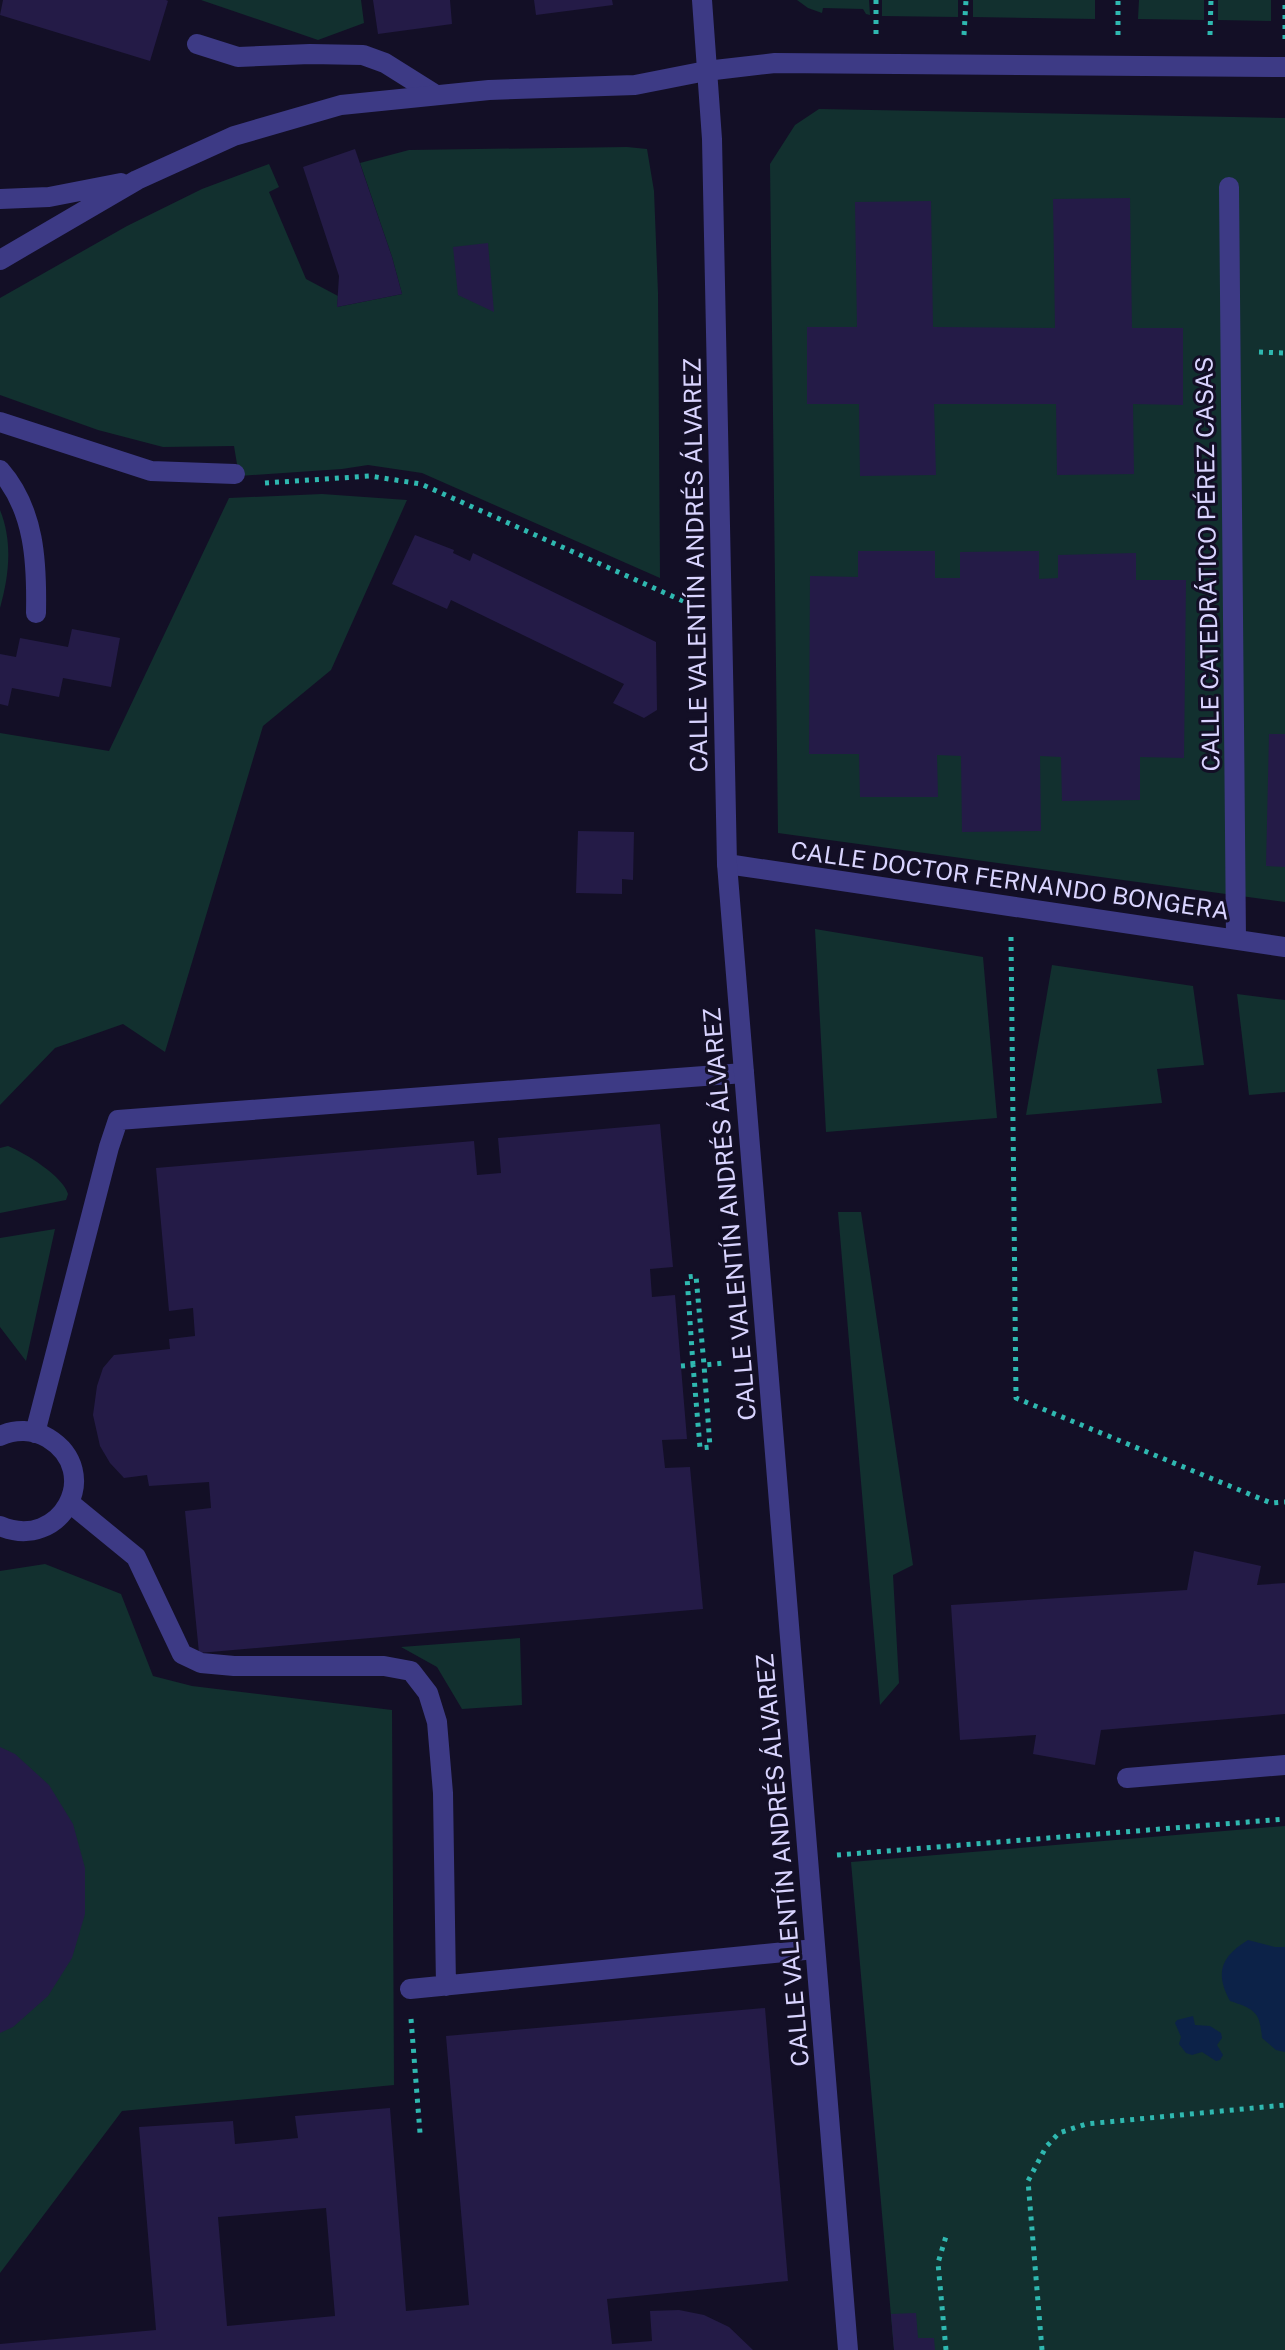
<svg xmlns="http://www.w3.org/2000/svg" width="1285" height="2350" font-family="'Public Sans',sans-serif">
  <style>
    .green { fill: #12302f }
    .water { fill: #0c2248 }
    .building { fill: #241b47; fill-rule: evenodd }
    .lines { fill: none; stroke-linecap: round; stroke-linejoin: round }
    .path { stroke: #2fb8b0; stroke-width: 5; stroke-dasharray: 4 6; stroke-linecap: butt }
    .lane { stroke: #3d3a85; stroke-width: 20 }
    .street { stroke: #3d3a85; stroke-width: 20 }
    .labels { text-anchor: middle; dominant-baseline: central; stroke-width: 6; stroke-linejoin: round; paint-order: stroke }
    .street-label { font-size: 24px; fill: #d9d4ff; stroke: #130f26 }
  </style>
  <rect width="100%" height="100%" fill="#130f26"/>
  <!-- green -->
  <path class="green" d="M201 0H361L364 23 318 40Z
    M797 0H869L870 15 866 14 863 9 823 8 822 13 808 8Z
    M882 0H958V17L882 16Z
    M973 0H1095V19L973 17Z
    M1139 0H1204V20L1138 19Z
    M1218 0H1271V21L1218 20Z
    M819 109 1285 118V902L778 833 770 164 795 125Z
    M627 147 647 149 654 191 658 293 660 578 422 473 368 465 342 469 239 476 234 446 163 447 98 430 0 395V298L127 226 202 189 269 164 279 187 269 192 306 279 338 296 337 307 402 294 392 257 360 163 409 150Z
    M322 494 407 500 331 670 263 726 165 1052 123 1024 55 1048 0 1105V733L109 751 229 498Z
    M0 510C13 542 9 576 0 608Z
    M815 929 983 957 997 1118 826 1132Z
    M1052 965 1193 986 1204 1065 1157 1069 1162 1103 1026 1115Z
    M1237 994 1285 1000V1092L1249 1095Z
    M8 1146C25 1153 63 1176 68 1194L66 1200 0 1213V1148Z
    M838 1212H861L913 1565 893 1575 899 1683 880 1705Z
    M55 1229 26 1361 0 1327V1238Z
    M45 1564 121 1594 153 1676 192 1686 392 1710 394 2085 122 2111 0 2273V1571Z
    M520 1638 522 1705 462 1709 437 1667 401 1647Z
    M1285 1826V2350H894L851 1862Z"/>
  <!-- water -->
  <path class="water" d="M1248 1940 1275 1947H1285V2052L1276 2050 1262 2038C1260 2011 1254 2009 1230 2001 1214 1972 1222 1956 1248 1940Z
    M1193 2016 1195 2025 1210 2026 1221 2033 1222 2038 1217 2045 1223 2055 1220 2060 1216 2061 1202 2052 1192 2055 1186 2053 1179 2044 1181 2037 1175 2023 1177 2020Z"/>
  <!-- building -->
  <path class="building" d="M3 0H166L168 1 150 61 0 15Z
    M373 0H450L452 24 378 34Z
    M534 0H612L613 5 536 15Z
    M355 149 392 257 402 294 337 307 339 276 303 167Z
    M1130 198 1132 328H1183V405L1133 404 1134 474 1057 475 1056 404H934L936 475 860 476 859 404H807V327H857L855 202 931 201 933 327 1055 328 1053 199Z
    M488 243 494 312 458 295 453 247Z
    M415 535 454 550 453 553 470 561 473 553 656 642 657 710 644 718 613 703 624 684 451 600 447 609 392 584Z
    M858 551H935V578H960V552L1039 551V579L1058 578V555L1136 553V580H1186L1184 758 1140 757V800L1062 801 1061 757 1040 756 1041 831 962 832 961 756 937 755 938 797H860L859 754H809L810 576 858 577Z
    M72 629 120 638 111 687 63 678 59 697 12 688 8 706 0 704V654L16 657 20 638 68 647Z
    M1269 734H1285V867L1266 866Z
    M578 831 634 832 633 880 622 879V894L576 893Z
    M660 1124 673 1267 650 1269 652 1297 675 1295 687 1439 662 1440 665 1468 690 1467 703 1609 199 1653 185 1511 211 1508 209 1482 149 1486 147 1475 124 1478 110 1463 100 1446 93 1415 97 1386 103 1368 114 1355 170 1349 169 1339 195 1336 193 1308 169 1311 156 1168 474 1141 477 1175 501 1173 498 1138Z
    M1194 1551 1261 1566 1257 1585 1285 1583V1714L1101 1730 1095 1765 1033 1754 1036 1735 960 1740 951 1605 1187 1590Z
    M0 1747 15 1754 49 1785 73 1824 85 1868V1914L72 1958 48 1996 13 2027 0 2033Z
    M765 2008 788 2281 607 2299 612 2344 652 2341 650 2311 679 2310 704 2315 729 2327 753 2350H0V2344L156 2330 139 2127 233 2121 235 2144 298 2138 295 2116 390 2108 406 2311 469 2305 446 2036ZM326 2208 335 2316 227 2326 218 2217Z
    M916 2313 918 2338H934L935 2350H894L891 2314Z"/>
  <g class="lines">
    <!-- path -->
    <path class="path" d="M876 0V35
      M964 35 966 0
      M1118 35V0
      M1210 35 1211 0
      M1285 39V0
      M1259 352 1285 353
      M265 483 370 476 421 484 692 605
      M1011 937 1016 1398 1271 1503 1285 1502
      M693 1365 687 1277 696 1276 704 1365 725 1363
      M681 1366 693 1365 700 1448 710 1447 704 1365
      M837 1855 1285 1819
      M411 2019 420 2133
      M946 2350 938 2263 947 2233
      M1042 2350 1028 2181 1046 2147 1059 2133 1086 2124 1285 2105"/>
    <!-- lane -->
    <path class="lane" d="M197 44 238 57 310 54 363 55 385 63 436 95
      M1229 187 1236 939
      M0 470C35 510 37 563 36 613
      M727 864 1285 947
      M35 1433 109 1147 118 1120 744 1073
      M0 1436C15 1429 33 1429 48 1438 104 1472 61 1552 0 1526
      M70 1503 136 1557 182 1654 201 1663 234 1666H384L411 1671 428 1693 437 1722 443 1793 446 1986
      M1127 1778 1285 1765
      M410 1989 815 1949"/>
    <!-- street -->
    <path class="street" d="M702 0 712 139 727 864 848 2350
      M0 199 49 197 121 183
      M0 260 137 180 234 136 341 105 489 90 635 85 706 71 775 63 1285 67
      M0 422 151 471 235 474"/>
  </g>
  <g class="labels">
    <!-- street labels -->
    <g class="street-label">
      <text transform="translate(1207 564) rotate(-91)">CALLE CATEDRÁTICO PÉREZ CASAS</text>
      <text transform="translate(695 565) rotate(-91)">CALLE VALENTÍN ANDRÉS ÁLVAREZ</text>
      <text transform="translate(1010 880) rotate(8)">CALLE DOCTOR FERNANDO BONGERA</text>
      <text transform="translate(729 1214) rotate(-95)">CALLE VALENTÍN ANDRÉS ÁLVAREZ</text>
      <text transform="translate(782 1860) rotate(-95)">CALLE VALENTÍN ANDRÉS ÁLVAREZ</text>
    </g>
  </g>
</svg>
